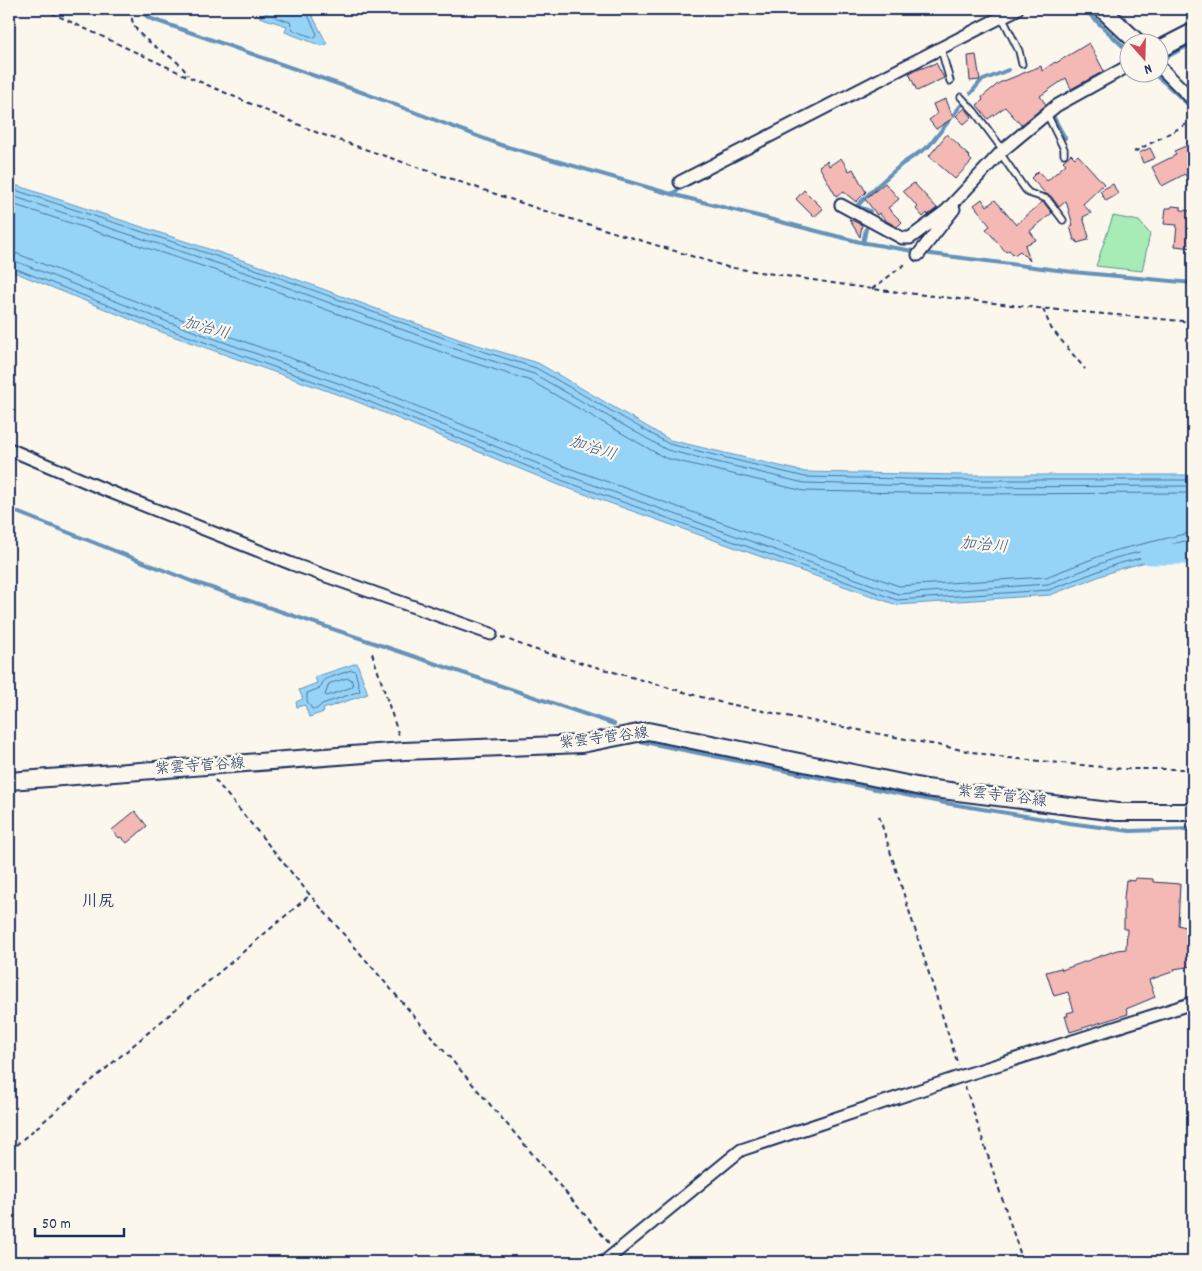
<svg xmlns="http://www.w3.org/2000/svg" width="1202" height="1271" font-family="Dekko,'Klee One',sans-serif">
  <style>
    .green { fill: #a7ecb7; stroke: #618e8a }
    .water { fill: #96d4f7; stroke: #6592ba }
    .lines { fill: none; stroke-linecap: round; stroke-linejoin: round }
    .shore { stroke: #4c719b; stroke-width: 1 }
    .stream { stroke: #6592ba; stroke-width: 4 }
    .river { stroke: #96d4f7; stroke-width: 21 }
    .building { fill: #f5b9b5; stroke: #1b2f5e }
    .lane-casing { stroke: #1b2f5e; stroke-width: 9 }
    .street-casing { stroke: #1b2f5e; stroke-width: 15 }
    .secondary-casing { stroke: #1b2f5e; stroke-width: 20 }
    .path { stroke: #1b2f5e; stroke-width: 2; stroke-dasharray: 5 4; stroke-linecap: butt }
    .lane { stroke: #fbf7ec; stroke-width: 5.5 }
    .street { stroke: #fbf7ec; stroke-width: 11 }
    .secondary { stroke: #fbf7ec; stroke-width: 16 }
    .labels { text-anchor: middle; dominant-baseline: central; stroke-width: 4.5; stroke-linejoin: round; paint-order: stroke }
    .street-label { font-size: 15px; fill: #1b2f5e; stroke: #fbf7ec }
    .water-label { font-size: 16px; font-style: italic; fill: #3a5884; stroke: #fbf7ec }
    .neighbourhood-label { font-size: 16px; font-weight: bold; fill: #1b2f5e; stroke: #fbf7ec }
  </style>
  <rect width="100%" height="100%" fill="#fbf7ec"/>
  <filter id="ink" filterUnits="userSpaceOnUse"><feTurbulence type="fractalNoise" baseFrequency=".02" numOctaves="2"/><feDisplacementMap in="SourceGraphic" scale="10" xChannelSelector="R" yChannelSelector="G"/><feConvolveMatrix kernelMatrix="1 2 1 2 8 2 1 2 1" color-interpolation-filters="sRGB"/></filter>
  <g filter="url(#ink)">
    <!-- green -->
    <path class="green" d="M1113 216 1139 221 1150 234 1142 271 1096 266Z"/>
    <!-- water -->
    <path class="water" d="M274 9H309L327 44 322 46 285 32 287 26 259 17Z
      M9 183 263 267 461 340 538 363 670 440 805 472 960 475H1193V550L1119 569 1050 595 897 605 559 485 353 400 164 333 9 270Z
      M357 663 368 694 323 709 324 712 309 717 305 705 297 707 296 702 303 699 299 690 317 683 315 677Z"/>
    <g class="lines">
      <!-- shore -->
      <path class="shore" d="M275 9V17L290 22 293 30 315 38 317 34 305 9
        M9 188 261 271 460 344 536 368 669 444 805 477 960 480H1193
        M9 195 259 277 458 350 534 374 667 450 804 483 960 487 1193 486
        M9 203 257 284 455 357 531 381 665 458 804 491 960 494 1193 493
        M9 252 18 254 170 315 360 383 566 467 899 586 1046 577 1113 551 1193 532
        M9 260 15 261 168 322 357 390 563 474 898 594 1048 584 1115 558 1193 539
        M9 266 165 328 355 396 561 480 897 600 1049 590 1117 564 1193 545
        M352 670 355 671 360 691 322 704 317 709H312L307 701V693L320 688 324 680Z
        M348 678 351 679 353 685 352 687 327 696 325 695 329 684Z"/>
      <!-- stream -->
      <path class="stream" d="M138 9 149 18 364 93 501 145 671 194 860 242 931 254 1073 272 1193 283
        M1084 9 1130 53
        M1163 59 1193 43
        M1151 72 1165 83 1193 109
        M971 93 981 81 1008 70
        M1053 116 1065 138
        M671 194 702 177
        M870 211 857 206 876 187 902 164 929 146 962 104
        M863 243 866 229
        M9 509 191 581 614 724
        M639 741 945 803 1069 823 1130 831 1193 829"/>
      <!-- river -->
      <path class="river" d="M1150 554H1193"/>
    </g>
    <!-- building -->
    <path class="building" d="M1089 43 1104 71 1071 89 1066 78 1040 96 1046 105 1021 125 1005 107 988 119 977 105 983 100 982 97 999 83 1041 66 1042 71 1055 62 1056 63Z
      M976 55 980 80 970 81 968 56Z
      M936 63 944 78 917 91 909 73Z
      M946 99 953 118 936 129 929 120 937 114 933 104Z
      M965 108 972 117 964 124 956 116Z
      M947 134 960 146 959 147 970 157 969 158 972 161 955 179 929 156Z
      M1193 137V191L1185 174 1162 186 1152 167 1176 155 1174 151 1186 146Z
      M1150 148 1155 158 1143 163 1139 153Z
      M1071 154 1075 158 1078 155 1104 184 1083 204 1091 213 1083 217 1089 237H1088V240L1077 243 1076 240H1074L1070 226 1073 225 1066 201 1059 207 1051 196 1046 194 1031 178 1038 171 1047 181 1066 164 1063 161Z
      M841 158 849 171 853 169 866 192 856 202 844 192 836 196 819 166 827 161 829 166Z
      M885 183 899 199 888 208 902 222 897 227 885 220 879 213 877 215 865 199Z
      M914 183 937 208 928 215 927 213 923 217 916 209 918 207 903 191Z
      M1113 184 1118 194 1106 201 1100 191Z
      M804 190 823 209 814 217 796 199Z
      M982 199 987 206 995 200 1016 225 1042 202 1044 203 1052 213 1030 231 1036 240 1025 245 1030 261 1020 251 1014 255 1009 250 1006 252 986 229 990 226 974 205Z
      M1172 206 1181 207V210L1193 211V248L1175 246 1177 225 1164 224 1166 208H1171Z
      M849 219 862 225 860 237Z
      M135 811 147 826 127 843 121 837 119 838 112 830Z
      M1135 878 1153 879V882L1180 884 1178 925 1193 929V944L1187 942 1192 966 1174 969 1175 971 1149 980 1155 997 1126 1009 1128 1014 1070 1032 1065 1016H1068L1067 1013 1074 1011 1068 992 1054 996 1046 972 1061 968 1062 970 1117 950 1126 949 1127 929H1124V898L1126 880 1135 881Z"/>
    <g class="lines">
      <!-- lane casing -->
      <g class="lane-casing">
        <path id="lane" d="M1002 17 1019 51 1022 64
          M941 49 950 81
          M961 97 974 111 1003 150
          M1047 114 1064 149V154
          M1000 153 1025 189 1029 193 1047 199 1063 220"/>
      </g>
      <!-- street casing -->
      <g class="street-casing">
        <path id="street" d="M1160 67 1193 100
          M680 182 1017 9
          M841 205 902 238H910L946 211 1003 150 1056 106 1130 65
          M918 255 954 209
          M9 449 108 491 292 564 491 634
          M604 1262 741 1150 962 1076 1193 1003"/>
      </g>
      <!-- secondary casing -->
      <g class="secondary-casing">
        <path id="secondary" d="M1102 9 1137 42
          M1160 49 1193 32
          M9 781 404 751 582 744 648 731 926 788 1117 812H1193"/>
      </g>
      <!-- path -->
      <path class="path" d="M43 9 189 77 318 133 542 210 727 267 872 289 1038 308 1193 322
        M133 9C124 33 164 50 178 63 182 66 185 71 188 75
        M1134 152 1189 123
        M872 289 908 262
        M1043 309 1051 328 1085 369
        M501 637 533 649 719 702 812 721 999 757 1122 769H1193
        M372 653 399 736
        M215 780 310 895 609 1243
        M879 816 958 1065
        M965 1086 1023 1262
        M9 1151 310 895"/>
      <!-- lane -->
      <use href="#lane" class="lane"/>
      <!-- street -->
      <use href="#street" class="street"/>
      <!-- secondary -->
      <use href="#secondary" class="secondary"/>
    </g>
  </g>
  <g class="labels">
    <!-- street labels -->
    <g class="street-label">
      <text transform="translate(604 739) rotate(-7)">紫雲寺菅谷線</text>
      <text transform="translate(200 767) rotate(-4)">紫雲寺菅谷線</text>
      <text transform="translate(1002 797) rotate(7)">紫雲寺菅谷線</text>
    </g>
    <!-- water labels -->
    <g class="water-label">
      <text transform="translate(206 329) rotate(15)">加治川</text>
      <text transform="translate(593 449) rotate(18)">加治川</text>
      <text transform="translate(984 546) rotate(5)">加治川</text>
    </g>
    <!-- neighbourhood labels -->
    <g class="neighbourhood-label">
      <text x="98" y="902">川尻</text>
    </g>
  </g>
  <!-- margin -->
  <rect width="1202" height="1271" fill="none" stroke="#fbf7ec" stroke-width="30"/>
  <rect x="15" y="15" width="1172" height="1241" fill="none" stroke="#1b2f5e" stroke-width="2" filter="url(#ink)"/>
  <!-- north arrow -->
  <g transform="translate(1144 58) rotate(160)"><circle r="24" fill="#fbf7ec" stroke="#a1a7b3"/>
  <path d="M0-4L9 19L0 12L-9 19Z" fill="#d1495b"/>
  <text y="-8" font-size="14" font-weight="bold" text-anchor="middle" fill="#1b2f5e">N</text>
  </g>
  <!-- scale -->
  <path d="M35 1228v8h89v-8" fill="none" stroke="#1b2f5e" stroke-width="2.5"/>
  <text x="42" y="1228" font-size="15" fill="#1b2f5e" stroke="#fbf7ec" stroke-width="4" paint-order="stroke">50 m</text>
</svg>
